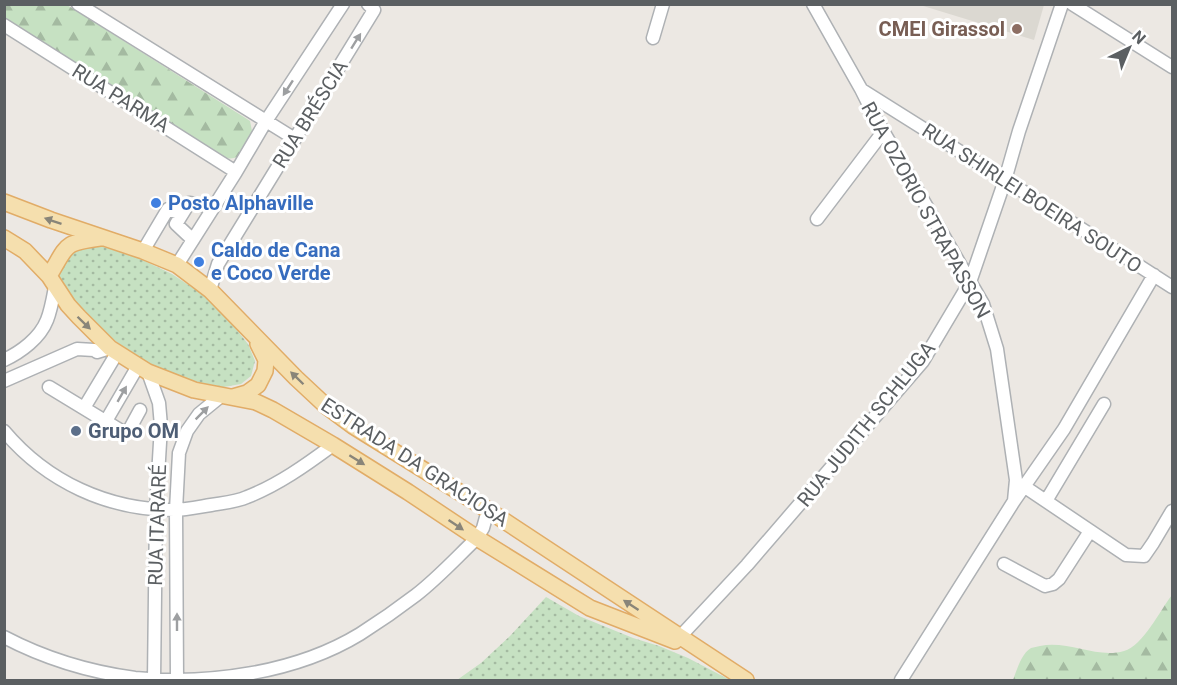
<svg xmlns="http://www.w3.org/2000/svg" width="1177" height="685" font-family="Roboto,sans-serif">
  <style>
    .education { fill: #dbd8d1 }
    .grass { fill: url(#grass-dots) }
    .forest { fill: url(#forest-firs) }
    .lines { fill: none; stroke-linecap: round; stroke-linejoin: round }
    .minor-casing { stroke: #aeb1b4; stroke-width: 15 }
    .major-casing { stroke: #e1ac67; stroke-width: 18 }
    .minor { stroke: #fff; stroke-width: 12 }
    .major { stroke: #f5dfae; stroke-width: 15 }
    .oneway { fill: #9d9fa1 }
    .oneway2 { fill: #898579 }
    .education-dot { fill: #8d6e63; stroke: #fff; stroke-width: 2 }
    .shop-dot { fill: #3f7fe0; stroke: #fff; stroke-width: 2 }
    .service-dot { fill: #5c6f8a; stroke: #fff; stroke-width: 2 }
    .labels { text-anchor: middle; dominant-baseline: central; stroke-width: 6; stroke-linejoin: round; paint-order: stroke }
    .education-label { font-size: 20px; font-weight: bold; fill: #785e54; stroke: #fff; text-anchor: end }
    .street-label { font-size: 20px; fill: #5b5f62; stroke: #fff }
    .shop-label { font-size: 20px; font-weight: bold; fill: #366cbe; stroke: #fff; text-anchor: start }
    .service-label { font-size: 20px; font-weight: bold; fill: #4e5e75; stroke: #fff; text-anchor: start }
  </style>
  <defs>
    <pattern id="grass-dots" width="8" height="8" patternUnits="userSpaceOnUse" patternTransform="scale(1.5)"><rect width="8" height="8" fill="#c6e1c2"/><path d="M2 2h.1M6 6h.1" fill="none" stroke="#a4baa1" stroke-width="1.8" stroke-linecap="round"/></pattern>
    <pattern id="forest-firs" width="22" height="20" patternUnits="userSpaceOnUse" patternTransform="scale(1.5)"><rect width="22" height="20" fill="#c6e1c2"/><path d="M5 1l3.5 6h-7zM16 11l3.5 6h-7z" fill="#a4baa1"/></pattern>
  </defs>
  <rect width="100%" height="100%" fill="#ece8e3"/>
  <!-- education -->
  <path class="education" d="M920 5H1044L1034 40Z"/>
  <!-- grass -->
  <path class="grass" d="M97 245 134 256 172 274 205 296 232 324 248 344 255 361 251 376 241 384 218 388 181 378 134 356 91 321 69 298 59 276 60 261 70 249Z
    M546 597 579 616 633 638 659 646 688 658 730 680H457L481 663 510 636Z"/>
  <!-- forest -->
  <path class="forest" d="M4 5H67L247 119 250 121 253 136C244 149 241 163 222 157L5 18Z
    M1172 595V680H1013C1017 670 1021 654 1031 648 1034 647 1037 647 1040 646 1068 640 1097 659 1124 651 1143 646 1160 610 1172 595Z"/>
  <g class="lines">
    <!-- minor casing -->
    <g class="minor-casing">
      <path id="minor" d="M78 4 295 139
        M813 4 861 89 875 117 983 304 997 349 1016 480 1014 501
        M1072 4 1172 67
        M4 25 236 172
        M653 38 663 4
        M862 90 1010 183 1172 287
        M817 219 883 132
        M193 240 176 224 189 203 214 207
        M143 251 168 209 182 214
        M177 265 236 172 266 121 343 4
        M210 290 218 264 374 10 368 4
        M4 360C21 352 40 338 47 320 51 310 53 298 55 287
        M148 372 159 403 161 426 156 509 154 680
        M4 381 77 349 94 350 97 352 110 348
        M49 387 123 432H128L140 410
        M84 408 117 353
        M106 421 138 366
        M4 431C47 482 108 510 174 510 186 510 199 507 211 505 222 503 236 502 247 497 278 485 306 465 333 445
        M1025 487 1126 555 1144 556 1153 543 1172 511
        M1046 501 1104 404
        M1004 564 1045 586 1053 584 1059 579 1090 531
        M4 637C44 658 90 672 135 678 209 685 296 673 360 634 379 622 399 608 416 595 438 578 457 557 477 538L483 528 488 510
        M676 641 747 565 923 361 970 282 1005 180 1019 131 1062 4
        M177 680 176 510 179 453 187 431 199 414 221 396
        M901 680 1014 501 1064 429 1154 275"/>
    </g>
    <!-- major casing -->
    <g class="major-casing">
      <path id="major" d="M4 202 51 220 143 251 177 265 210 290 296 378 326 406 353 426 488 510 746 680
        M4 238 25 251 49 276 68 305 79 317 110 348 148 372 194 390 256 402 273 410 333 445 408 492 477 538 590 608 675 641
        M49 276C68 245 62 243 100 238
        M233 397 247 393 258 385 265 371 266 360 258 344"/>
    </g>
    <!-- minor -->
    <use href="#minor" class="minor"/>
    <!-- major -->
    <use href="#major" class="major"/>
  </g>
  <!-- one-way arrows -->
  <defs><path id="oneway-solid" d="M-6-.8H1V-3.2L6.5 0L1 3.2V.8H-6Z" transform="scale(1.5)"/></defs>
  <g class="oneway">
    <use href="#oneway-solid" transform="translate(356 41) rotate(-58)"/>
    <use href="#oneway-solid" transform="translate(288 88) rotate(123)"/>
    <use href="#oneway-solid" transform="translate(122 394) rotate(-60)"/>
    <use href="#oneway-solid" transform="translate(202 413) rotate(-45)"/>
    <use href="#oneway-solid" transform="translate(177 622) rotate(-90)"/>
  </g>
  <g class="oneway2">
    <use href="#oneway-solid" transform="translate(53 221) rotate(-161)"/>
    <use href="#oneway-solid" transform="translate(84 323) rotate(44)"/>
    <use href="#oneway-solid" transform="translate(297 378) rotate(-136)"/>
    <use href="#oneway-solid" transform="translate(357 460) rotate(32)"/>
    <use href="#oneway-solid" transform="translate(456 525) rotate(34)"/>
    <use href="#oneway-solid" transform="translate(631 605) rotate(-147)"/>
  </g>
  <!-- markers -->
  <circle class="education-dot" cx="1017" cy="29" r="6"/>
  <g class="shop-dot">
    <circle cx="156" cy="203" r="6"/>
    <circle cx="199" cy="262" r="6"/>
  </g>
  <circle class="service-dot" cx="76" cy="431" r="6"/>
  <g class="labels">
    <!-- education labels -->
    <g class="education-label">
      <text x="1005" y="29">CMEI Girassol</text>
    </g>
    <!-- street labels -->
    <g class="street-label">
      <text transform="translate(121 98) rotate(32)">RUA PARMA</text>
      <text transform="translate(310 114) rotate(-58)">RUA BRÉSCIA</text>
      <text transform="translate(1032 198) rotate(33)">RUA SHIRLEI BOEIRA SOUTO</text>
      <text transform="translate(926 210) rotate(61)">RUA OZORIO STRAPASSON</text>
      <text transform="translate(866 424) rotate(-51)">RUA JUDITH SCHLUGA</text>
      <text transform="translate(415 462) rotate(33)">ESTRADA DA GRACIOSA</text>
      <text transform="translate(157 525) rotate(-88)">RUA ITARARÉ</text>
    </g>
    <!-- shop labels -->
    <g class="shop-label">
      <text x="168" y="203">Posto Alphaville</text>
      <text x="211" y="250">Caldo de Cana<tspan x="211" dy="23">e Coco Verde</tspan></text>
    </g>
    <!-- service labels -->
    <g class="service-label">
      <text x="88" y="431">Grupo OM</text>
    </g>
  </g>
  <!-- border -->
  <rect width="1177" height="685" fill="none" stroke="#5b5f62" stroke-width="12"/>
  <!-- north arrow -->
  <g transform="translate(1129 48) rotate(43)" stroke="#ffffff" stroke-width="4.5" paint-order="stroke">
  <path d="M0-4.5L10 22L0 15L-10 22Z" fill="#5b5f62"/>
  <text y="-9" font-size="16" font-weight="bold" text-anchor="middle" fill="#5b5f62">N</text>
  </g>
</svg>
